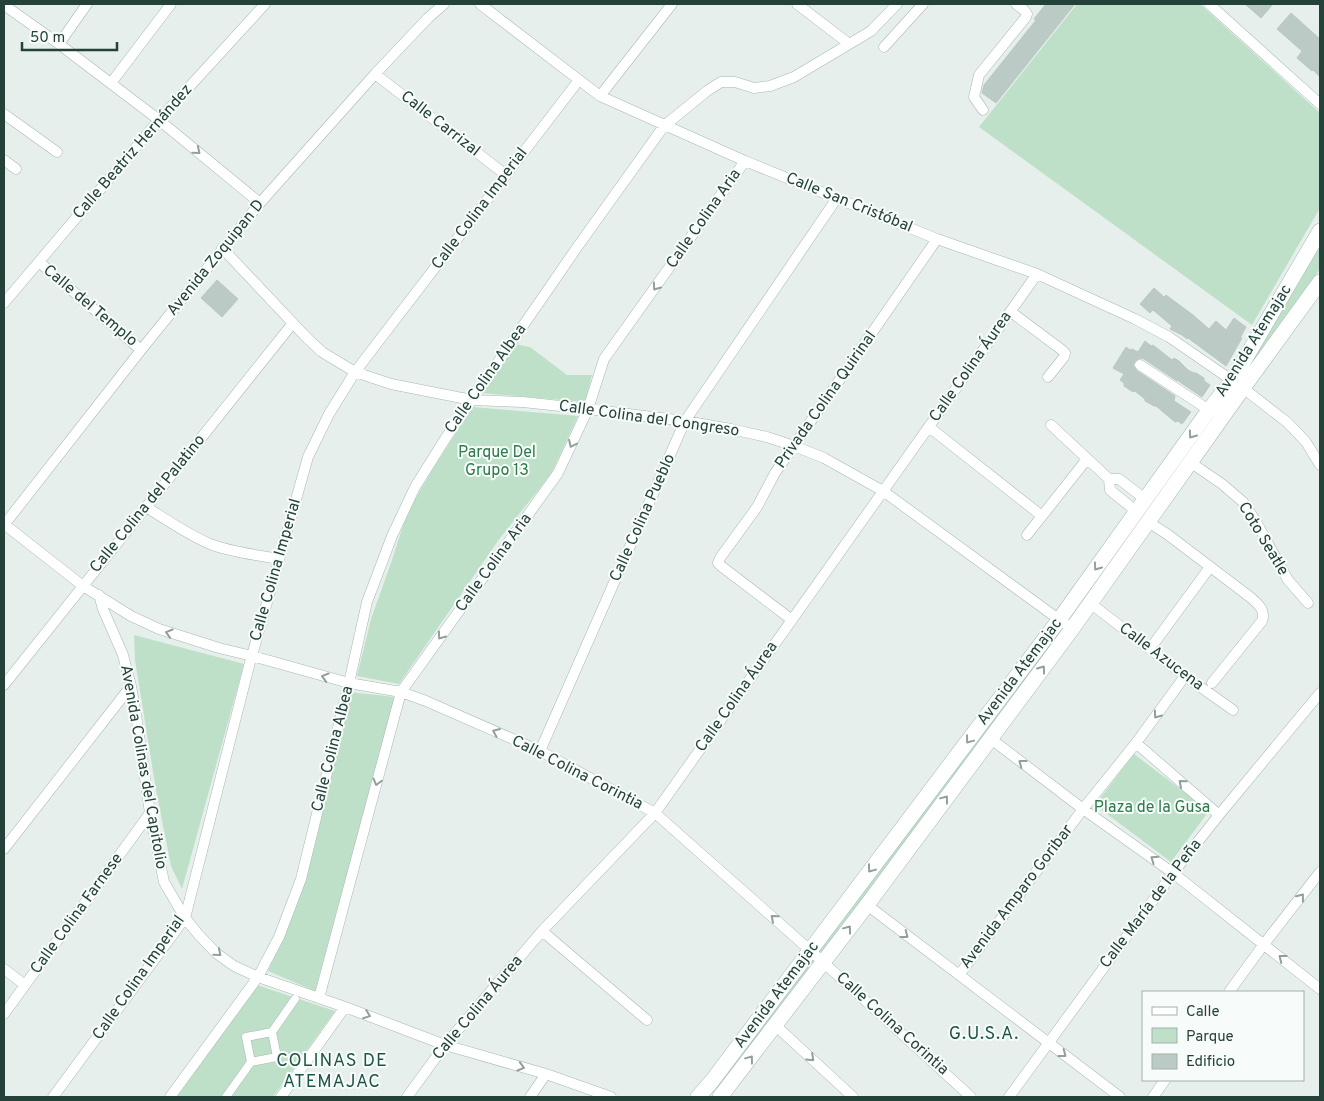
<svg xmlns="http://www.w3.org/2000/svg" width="1324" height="1101" font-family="Overpass,sans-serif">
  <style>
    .green { fill: #bfe0c8 }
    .building { fill: #bbcac4; stroke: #b8c9c2 }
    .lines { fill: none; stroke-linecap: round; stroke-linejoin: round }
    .pedestrian-casing { stroke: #a8b8b2; stroke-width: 9 }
    .minor-casing { stroke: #a8b8b2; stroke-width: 11 }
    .secondary-casing { stroke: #a4bbb3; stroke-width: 16 }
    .pedestrian { stroke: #fff; stroke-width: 8 }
    .minor { stroke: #fff; stroke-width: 10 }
    .secondary { stroke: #fff; stroke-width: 15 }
    .oneway { stroke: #92a09c }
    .labels { text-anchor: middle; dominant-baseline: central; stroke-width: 4; stroke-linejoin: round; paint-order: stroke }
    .street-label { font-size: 16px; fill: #24423a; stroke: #f7fbf9 }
    .park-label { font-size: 16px; fill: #2d7a4b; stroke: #f7fbf9 }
    .neighbourhood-label { font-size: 18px; letter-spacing: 1px; fill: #1f5548; stroke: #f7fbf9 }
  </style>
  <rect width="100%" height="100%" fill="#e6efeb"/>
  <!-- green -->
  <path class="green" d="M1077 4H1200L1320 113V208L1252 325 979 127Z
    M1320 233V269L1243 379 1236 380Z
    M515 344 530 347 567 375H592L585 402 481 393Z
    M473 407 578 416 551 474 500 538 399 684 357 676 371 619 392 560 407 513 434 467Z
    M1056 634 1060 640 719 1088H713Z
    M134 635 244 664 182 889 171 866 156 790 135 660Z
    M349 692 395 697 315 991 268 971 285 933Z
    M1134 754 1209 811 1171 862 1095 805Z
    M257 985 335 1011 273 1097H177Z"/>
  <!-- building -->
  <path class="building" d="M1046 4H1075L996 103 982 93 984 85 1036 20 1034 19Z
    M1245 4H1273L1261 18Z
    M1291 13 1320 39V77L1313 70 1312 71 1297 58 1302 51 1277 29Z
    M217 280 238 299 222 317 201 298Z
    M1154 288 1164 297 1166 295 1193 315 1209 329 1216 321 1226 330 1234 318 1246 327 1240 338H1242L1226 366 1188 338 1187 339 1182 335 1170 329 1172 326 1153 310 1150 313 1140 304Z
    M1145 341 1151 346 1153 345 1172 360 1174 358 1179 361 1188 370 1194 373H1196L1204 378V381L1210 385 1202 397 1177 380V381L1144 359 1140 358 1135 361 1133 365 1136 370 1175 396 1174 401 1191 412 1182 424 1178 421 1175 422 1156 406H1154L1145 401V399L1135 391 1133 392 1124 386V383L1120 380 1124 374 1113 368 1126 347 1130 350 1132 349 1138 352Z"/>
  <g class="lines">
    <!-- pedestrian casing -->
    <g class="pedestrian-casing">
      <path id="pedestrian" d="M272 1032 277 1057 251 1062 246 1037Z
        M272 1032 295 999
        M226 1097 251 1062"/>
    </g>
    <!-- minor casing -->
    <g class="minor-casing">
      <path id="minor" d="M480 4 600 96 745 161 937 239 1037 274 1135 319 1169 337 1243 388 1288 423 1306 442 1320 465
        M797 4 848 43
        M1209 4 1320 104
        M4 5 59 44 159 120 260 203
        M59 44 87 4
        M884 47 923 4
        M375 74 506 175
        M111 83 171 4
        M600 96 672 4
        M983 110 974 97 979 75 1026 17 1027 14 1024 10 1016 4
        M4 114 57 152
        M4 160 16 169
        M222 248 307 338 322 352 355 372 391 384 472 400 523 402 588 409 685 421 731 429 767 437 794 446 824 458 883 491 1072 629
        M39 262 141 350
        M4 303 159 120 265 4
        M1011 312 1062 350 1065 353 1064 357 1048 377
        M1140 365 1209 410
        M1051 425 1109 479 1110 490 1137 512
        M929 427 1042 516
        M1190 462 1222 484 1243 502 1255 520 1288 580 1308 603
        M1109 479H1119L1145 499
        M146 507C167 520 187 534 210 544 231 552 256 555 279 559
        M1148 522 1167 534 1250 597C1258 604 1266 610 1262 621L1212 683
        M4 524 83 586 131 616 159 629 219 648 252 656 349 683 401 692 426 701 540 751 655 813 812 952 971 1097
        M4 525 141 350 260 203 375 74 428 18 444 4
        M1027 535 1087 459
        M99 595 103 609 123 655 131 686 136 715 150 813 164 882 185 918 198 934 216 953 234 966 258 977 345 1007 445 1045 546 1074 611 1097
        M1090 603 1185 676 1233 710
        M792 620 721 566 718 563 720 558 757 507 775 473 937 239
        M1155 642 1210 567
        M4 685 293 323
        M991 739 1083 809 1173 873 1320 989
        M1136 743 1219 815
        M540 751 685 421 837 198
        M4 849 131 686
        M867 905 1120 1097
        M542 931 647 1020
        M4 969 25 985
        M959 975 1083 809 1136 743 1185 676
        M1229 992 1264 944 1320 872
        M319 998 401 692 558 473 588 409 604 359 745 161
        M4 1014 150 813
        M775 1025 853 1097
        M53 1097 185 918 249 666 308 457 329 414 355 372 579 80
        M170 1097 258 977 279 937 301 879 349 683 367 602 392 536 415 487 447 436 578 246 664 126 707 91 721 82H735L754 88 770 86 794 77 871 31 897 4
        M281 1097 345 1007
        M407 1097 445 1045 542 931 655 813 1037 274
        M530 1097 546 1074
        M1009 1097 1173 873 1219 815 1320 693
        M1153 1097 1165 1080"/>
    </g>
    <!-- secondary casing -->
    <g class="secondary-casing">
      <path id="secondary" d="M698 1097 712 1081 1059 620 1209 410 1232 381 1320 231
        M720 1097 867 905 1072 629 1243 388 1320 282"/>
    </g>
    <!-- pedestrian -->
    <use href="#pedestrian" class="pedestrian"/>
    <!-- minor -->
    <use href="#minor" class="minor"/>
    <!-- secondary -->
    <use href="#secondary" class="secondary"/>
  </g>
  <!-- one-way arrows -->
  <defs><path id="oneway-chevron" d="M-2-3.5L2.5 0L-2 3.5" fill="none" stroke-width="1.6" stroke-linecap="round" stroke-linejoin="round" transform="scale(1.25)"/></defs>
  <g class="oneway">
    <use href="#oneway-chevron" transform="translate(197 151) rotate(39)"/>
    <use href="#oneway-chevron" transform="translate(656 287) rotate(125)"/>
    <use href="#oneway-chevron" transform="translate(1192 435) rotate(126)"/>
    <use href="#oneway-chevron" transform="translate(572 444) rotate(115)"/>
    <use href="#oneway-chevron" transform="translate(1097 567) rotate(126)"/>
    <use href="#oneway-chevron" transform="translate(169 633) rotate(-163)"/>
    <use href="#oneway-chevron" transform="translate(441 636) rotate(126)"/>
    <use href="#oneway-chevron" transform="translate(1042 669) rotate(-54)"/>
    <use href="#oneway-chevron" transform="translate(325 677) rotate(-164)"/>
    <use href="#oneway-chevron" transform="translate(1157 715) rotate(126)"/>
    <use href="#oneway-chevron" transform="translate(496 732) rotate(-157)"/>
    <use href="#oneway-chevron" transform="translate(969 740) rotate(127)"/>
    <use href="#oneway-chevron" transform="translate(1022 763) rotate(-143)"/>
    <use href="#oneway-chevron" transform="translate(377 782) rotate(105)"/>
    <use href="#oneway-chevron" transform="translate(1182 783) rotate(-139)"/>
    <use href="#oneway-chevron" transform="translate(945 799) rotate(-53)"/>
    <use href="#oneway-chevron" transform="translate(1154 859) rotate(-145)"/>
    <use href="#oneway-chevron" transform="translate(871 869) rotate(127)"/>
    <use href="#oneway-chevron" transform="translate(1301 897) rotate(-52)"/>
    <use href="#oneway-chevron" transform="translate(774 918) rotate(-139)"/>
    <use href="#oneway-chevron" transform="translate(848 929) rotate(-53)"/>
    <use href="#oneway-chevron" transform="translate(905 935) rotate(37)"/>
    <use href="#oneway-chevron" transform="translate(218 953) rotate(40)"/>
    <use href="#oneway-chevron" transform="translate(1282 958) rotate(-142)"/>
    <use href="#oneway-chevron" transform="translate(367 1015) rotate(21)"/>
    <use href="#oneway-chevron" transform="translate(1063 1054) rotate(37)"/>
    <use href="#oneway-chevron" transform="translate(811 1058) rotate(43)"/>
    <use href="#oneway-chevron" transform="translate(750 1059) rotate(-53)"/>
    <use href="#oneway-chevron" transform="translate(521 1067) rotate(16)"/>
  </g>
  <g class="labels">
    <!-- street labels -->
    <g class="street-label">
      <text transform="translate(440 124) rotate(38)">Calle Carrizal</text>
      <text transform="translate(133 152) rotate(-49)">Calle Beatriz Hernández</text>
      <text transform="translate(849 203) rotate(22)">Calle San Cristóbal</text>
      <text transform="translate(480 209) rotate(-53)">Calle Colina Imperial</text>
      <text transform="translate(704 219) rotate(-55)">Calle Colina Aria</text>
      <text transform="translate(216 258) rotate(-51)">Avenida Zoquipan D</text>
      <text transform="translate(90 306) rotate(40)">Calle del Templo</text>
      <text transform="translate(1254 341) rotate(-58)">Avenida Atemajac</text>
      <text transform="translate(971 367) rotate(-55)">Calle Colina Áurea</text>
      <text transform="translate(486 379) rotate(-55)">Calle Colina Albea</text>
      <text transform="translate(826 400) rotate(-55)">Privada Colina Quirinal</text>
      <text transform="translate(649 419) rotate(8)">Calle Colina del Congreso</text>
      <text transform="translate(148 504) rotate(-51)">Calle Colina del Palatino</text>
      <text transform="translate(643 518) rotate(-66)">Calle Colina Pueblo</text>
      <text transform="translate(1263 539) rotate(59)">Coto Seatle</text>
      <text transform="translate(494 563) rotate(-54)">Calle Colina Aria</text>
      <text transform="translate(276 570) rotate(-74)">Calle Colina Imperial</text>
      <text transform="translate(1161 657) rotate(37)">Calle Azucena</text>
      <text transform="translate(1020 672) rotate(-53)">Avenida Atemajac</text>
      <text transform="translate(737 697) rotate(-55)">Calle Colina Áurea</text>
      <text transform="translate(333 749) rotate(-76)">Calle Colina Albea</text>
      <text transform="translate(143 767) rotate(80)">Avenida Colinas del Capitolio</text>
      <text transform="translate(577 773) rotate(27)">Calle Colina Corintia</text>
      <text transform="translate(1017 897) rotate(-53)">Avenida Amparo Goribar</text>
      <text transform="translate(1151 904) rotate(-53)">Calle María de la Peña</text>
      <text transform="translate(77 914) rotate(-54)">Calle Colina Farnese</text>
      <text transform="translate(139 978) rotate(-55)">Calle Colina Imperial</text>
      <text transform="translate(777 995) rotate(-53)">Avenida Atemajac</text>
      <text transform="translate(478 1008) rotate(-50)">Calle Colina Áurea</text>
      <text transform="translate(892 1024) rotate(42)">Calle Colina Corintia</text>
    </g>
    <!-- park labels -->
    <g class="park-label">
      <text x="497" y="453">Parque Del<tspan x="497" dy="18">Grupo 13</tspan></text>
      <text x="1152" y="808">Plaza de la Gusa</text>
    </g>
    <!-- neighbourhood labels -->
    <g class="neighbourhood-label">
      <text x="984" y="1034">G.U.S.A.</text>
      <text x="332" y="1061">COLINAS DE<tspan x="332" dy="21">ATEMAJAC</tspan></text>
    </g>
  </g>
  <!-- border -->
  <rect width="1324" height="1101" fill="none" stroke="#24423a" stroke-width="10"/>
  <!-- legend -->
  <rect x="1142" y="991" width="162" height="90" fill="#f7fbf9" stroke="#a3b1ad"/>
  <rect x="1152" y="1007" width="25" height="8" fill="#ffffff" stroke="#a3b1ad"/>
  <text x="1186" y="1016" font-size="15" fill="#24423a">Calle</text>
  <rect x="1152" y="1028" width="25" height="15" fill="#bfe0c8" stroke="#a3b1ad"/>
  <text x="1186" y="1041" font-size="15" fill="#24423a">Parque</text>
  <rect x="1152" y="1054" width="25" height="15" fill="#bbcac4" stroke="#a3b1ad"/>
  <text x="1186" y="1066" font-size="15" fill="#24423a">Edificio</text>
  <!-- scale -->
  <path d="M22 42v8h95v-8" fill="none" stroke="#24423a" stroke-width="2.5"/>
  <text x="30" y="42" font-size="15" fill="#24423a" stroke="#f7fbf9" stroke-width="4" paint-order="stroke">50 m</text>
</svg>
